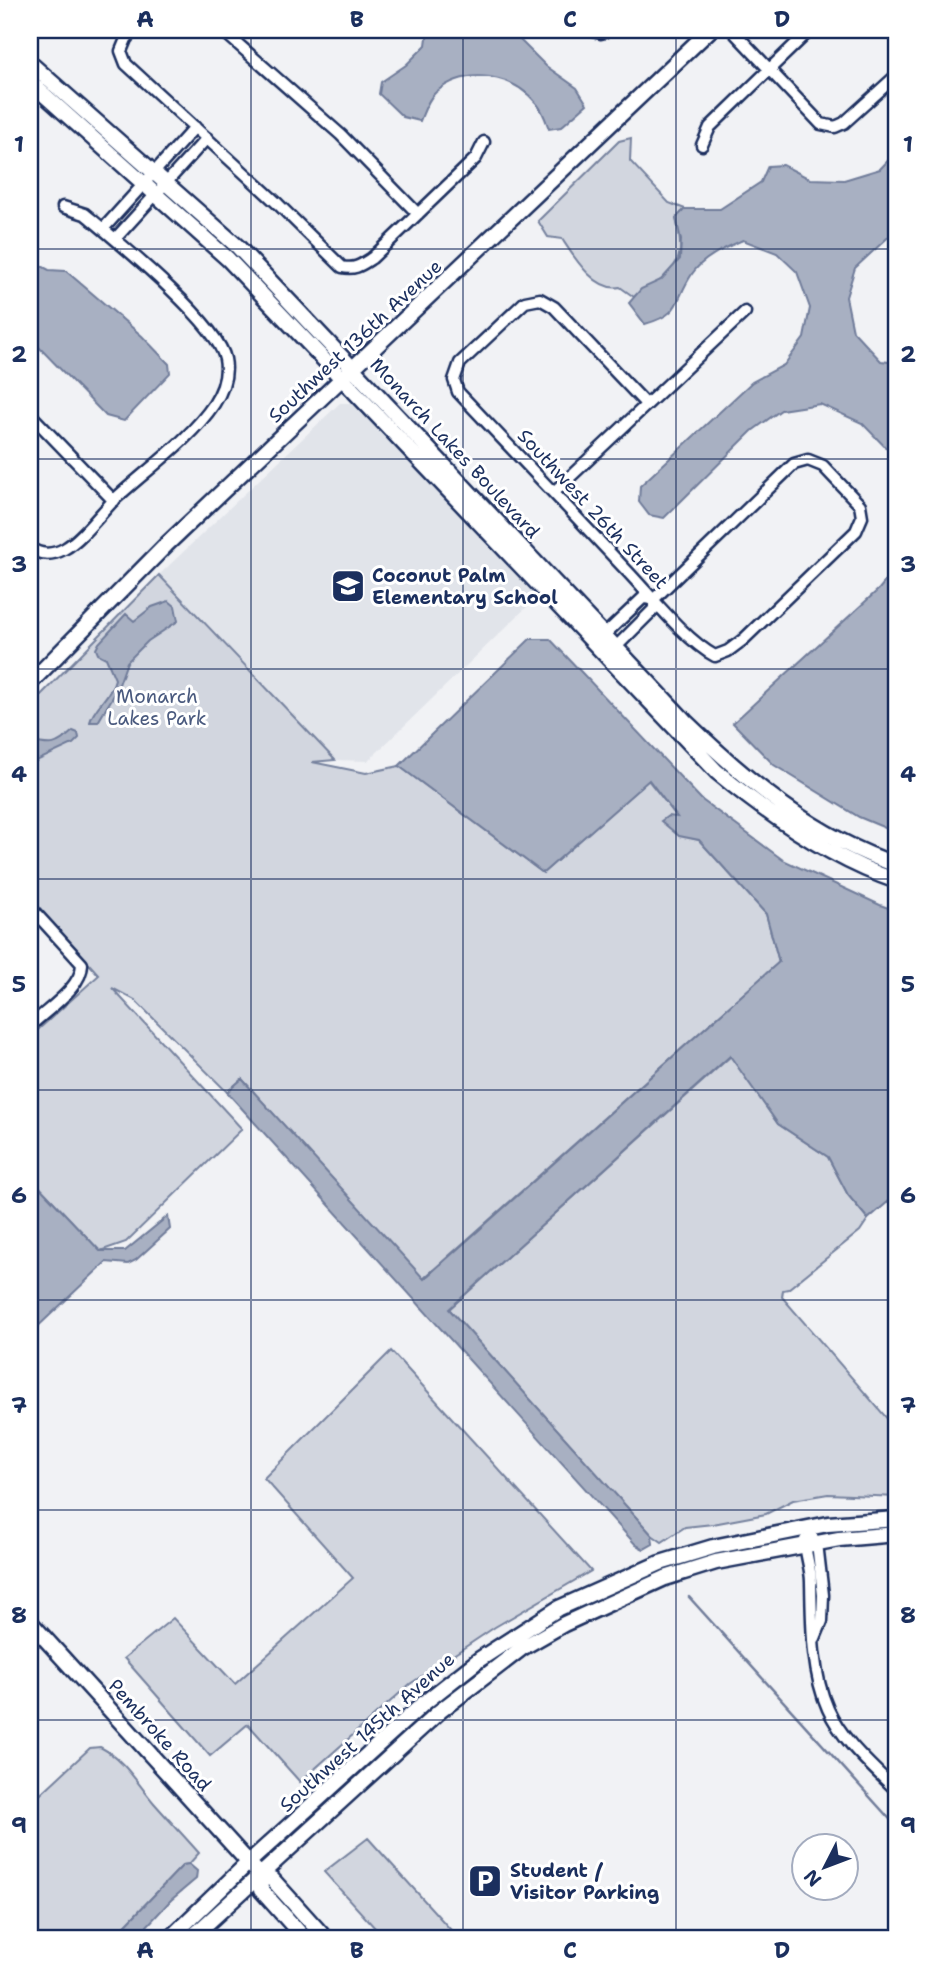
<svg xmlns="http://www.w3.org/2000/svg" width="927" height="1969" font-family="'Shantell Sans',sans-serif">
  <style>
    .built { fill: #e1e4ea }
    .green { fill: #d2d6df; stroke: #76829e; stroke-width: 2 }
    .water { fill: #a8b0c2; stroke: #707c9a; stroke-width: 2 }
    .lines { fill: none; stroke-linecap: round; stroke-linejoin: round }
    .stream { stroke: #707c9a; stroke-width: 2.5 }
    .street-casing { stroke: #1b2f5e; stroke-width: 15 }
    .secondary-casing { stroke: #1b2f5e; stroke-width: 19 }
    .street { stroke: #fff; stroke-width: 10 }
    .secondary { stroke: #fff; stroke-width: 14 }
    .grid { fill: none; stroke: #1b2f5e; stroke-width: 2; stroke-opacity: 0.55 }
    .labels { text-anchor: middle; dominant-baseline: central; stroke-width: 6; stroke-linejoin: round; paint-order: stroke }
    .street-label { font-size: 19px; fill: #1b2f5e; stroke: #fff }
    .poi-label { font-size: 19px; font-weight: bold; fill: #1b2f5e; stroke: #fff; text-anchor: start }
    .park-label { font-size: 19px; fill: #49597e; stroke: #fff }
    .neatline { fill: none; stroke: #1b2f5e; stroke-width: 2.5 }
    .grid-label { font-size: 23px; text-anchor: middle; font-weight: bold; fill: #1b2f5e }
  </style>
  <rect width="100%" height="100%" fill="#f1f2f5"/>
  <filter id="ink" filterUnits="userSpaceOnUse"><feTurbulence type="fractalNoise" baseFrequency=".0143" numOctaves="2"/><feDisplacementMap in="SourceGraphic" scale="14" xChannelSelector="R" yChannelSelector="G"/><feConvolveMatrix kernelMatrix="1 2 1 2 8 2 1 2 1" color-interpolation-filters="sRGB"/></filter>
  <g filter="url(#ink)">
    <!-- built -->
    <path class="built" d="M340 403H353L537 597 368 761 335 760 159 575Z"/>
    <!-- green -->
    <path class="green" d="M631 138 630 161 669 203 685 209 676 218C682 245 685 260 662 279 653 287 642 288 634 297L620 287C595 292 574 257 562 239L548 237 538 221 619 141Z
      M159 575 335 760 312 762 366 773 399 766 543 873 648 780 678 818 679 835 699 840 766 914 779 962 423 1279 242 1079 227 1092 135 1000 112 988 242 1129 126 1242 100 1251 30 1177V1037L99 975 30 898V706Z
      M731 1056 778 1124 828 1157 848 1195 868 1219 860 1231 788 1289 783 1290 782 1297 897 1430V1497L828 1494 793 1500 766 1514 713 1524 685 1527 662 1542 652 1535 449 1309Z
      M391 1351 591 1571 495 1627 410 1684 300 1782 248 1724 210 1756 124 1658 173 1618 235 1684 353 1578 264 1478Z
      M100 1747C124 1759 137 1783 154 1803 169 1820 184 1836 199 1853L189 1864 183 1865 112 1939H30V1804L90 1748Z
      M368 1838 459 1939H385L324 1872Z"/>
    <!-- water -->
    <path class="water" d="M428 30H510L546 66 577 88 587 104 561 127 549 129C546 121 543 111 537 104 513 74 467 66 436 92 428 99 424 111 420 121L403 117 379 94 381 82 406 65 426 45Z
      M897 151V229L855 268 846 297 853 331 881 361 897 363V462L891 453 862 423 820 404 781 410 752 431 664 518 649 515 639 502 640 486 752 382 784 365 804 338 810 308 797 272 777 253 743 240C725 248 703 257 692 274 674 301 682 314 645 324L629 303 641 289 661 280 680 259 681 240 676 218 685 209H720L761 182 768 166 783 165 810 179 844 180 880 169Z
      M30 260 49 270 66 271 142 336 169 364 170 373 124 421 106 416 34 342 30 340Z
      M897 567V833L859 817 774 765 733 723 879 589Z
      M169 601 175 606 178 621 148 641 127 662 117 690 98 722H90C94 706 111 697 115 679L106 658 98 654 96 649 99 643 126 614 134 621 152 607Z
      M530 639H550L702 800 783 860 880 905 897 911V1194L868 1219 848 1195 828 1157 778 1124 730 1056 449 1309 652 1535 653 1544 644 1549 636 1545 227 1092 242 1079 424 1279 779 962 766 914 699 840 679 836 661 821 668 816 677 817 649 780 543 873 399 766Z
      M73 731 78 733 79 738 73 744 30 764V741C52 747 56 746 73 731Z
      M30 1177 100 1251H125L168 1216 170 1229 136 1260 128 1264 106 1262 30 1334Z
      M189 1864 197 1871 196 1879 171 1900 135 1939H112L183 1865Z"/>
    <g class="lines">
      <!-- stream -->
      <path class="stream" d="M689 1597 897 1827"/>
      <!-- street casing -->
      <g class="street-casing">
        <path id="street" d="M134 30 126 39 121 51 126 64 278 204 342 267C355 270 361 265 372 258L476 158 484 142
          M222 30 341 135 418 214
          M588 30 601 33 609 30
          M732 30 821 124 835 127 844 123 897 75
          M702 145 710 127 810 30
          M103 229 195 127
          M115 239 207 138
          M30 414 114 501
          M554 492 745 312
          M30 547C39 556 53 555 64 549 81 540 100 514 114 500 145 471 191 439 214 404 223 390 228 374 225 359 218 323 116 240 85 214L63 207
          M601 638 643 598 653 599
          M613 650 654 609V599L794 464 808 460 823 466 860 505 862 517 856 531 744 639 728 651 715 656C685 640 651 596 627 571 571 511 515 452 458 392L454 380 460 363 525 302 540 299 554 307 646 404
          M30 907 82 964C82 988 46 1010 30 1026
          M806 1529 817 1543 823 1595 822 1621 815 1638
          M805 1540C805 1554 811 1568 811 1582 812 1623 811 1671 828 1709 842 1741 873 1767 897 1791"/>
      </g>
      <!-- secondary casing -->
      <g class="secondary-casing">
        <path id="secondary" d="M30 63 237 246 686 722C748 782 814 837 897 865
          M30 82 228 259 717 772C770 816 831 859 897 881
          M30 683 166 545 710 30
          M30 1622 260 1875 272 1879 326 1939
          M260 1875 261 1890 305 1939
          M169 1939 249 1862 424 1703 480 1659 559 1608 660 1563 713 1547 828 1524 897 1519
          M190 1939 440 1711 522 1648 564 1624 665 1578 716 1562 839 1539 897 1534"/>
      </g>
      <!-- street -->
      <use href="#street" class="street"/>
      <!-- secondary -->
      <use href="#secondary" class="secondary"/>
    </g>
  </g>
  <!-- grid -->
  <path class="grid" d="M251 30V1939M463 30V1939M676 30V1939M30 249H897M30 459H897M30 669H897M30 879H897M30 1090H897M30 1300H897M30 1510H897M30 1720H897"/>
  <!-- icons -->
  <defs>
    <g id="school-square" transform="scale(1.75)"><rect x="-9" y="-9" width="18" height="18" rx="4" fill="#1b2f5e" stroke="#fff"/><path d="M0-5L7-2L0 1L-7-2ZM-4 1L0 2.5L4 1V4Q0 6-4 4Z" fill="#fff"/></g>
    <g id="parking-square" transform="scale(1.75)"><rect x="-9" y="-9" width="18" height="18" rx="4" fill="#1b2f5e" stroke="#fff"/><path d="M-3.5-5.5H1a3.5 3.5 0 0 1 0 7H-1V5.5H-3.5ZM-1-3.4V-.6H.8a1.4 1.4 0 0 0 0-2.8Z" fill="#fff"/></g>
  </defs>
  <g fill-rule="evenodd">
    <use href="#school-square" x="348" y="586"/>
    <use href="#parking-square" x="485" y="1881"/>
  </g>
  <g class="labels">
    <!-- street labels -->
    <g class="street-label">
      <text transform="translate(355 341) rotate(-43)">Southwest 136th Avenue</text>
      <text transform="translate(455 448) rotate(47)">Monarch Lakes Boulevard</text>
      <text transform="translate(593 509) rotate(47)">Southwest 26th Street</text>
      <text transform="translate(367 1732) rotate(-42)">Southwest 145th Avenue</text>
      <text transform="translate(160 1735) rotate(48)">Pembroke Road</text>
    </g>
    <!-- poi labels -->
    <g class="poi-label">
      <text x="372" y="575">Coconut Palm<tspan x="372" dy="22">Elementary School</tspan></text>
      <text x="510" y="1870">Student /<tspan x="510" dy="22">Visitor Parking</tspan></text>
    </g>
    <!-- park labels -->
    <g class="park-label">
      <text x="157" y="696">Monarch<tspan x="157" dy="22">Lakes Park</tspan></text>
    </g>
  </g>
  <!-- margin -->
  <rect width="927" height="1969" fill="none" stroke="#fff" stroke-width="77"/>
  <!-- north arrow -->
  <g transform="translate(825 1867) rotate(228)"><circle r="33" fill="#ffffff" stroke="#a4acbf" stroke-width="2"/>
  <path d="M0-5L12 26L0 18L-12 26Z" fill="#1b2f5e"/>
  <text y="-10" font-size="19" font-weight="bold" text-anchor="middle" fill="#1b2f5e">N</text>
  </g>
  <rect x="38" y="38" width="850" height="1892" class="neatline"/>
  <g class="grid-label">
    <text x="145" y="27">A</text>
    <text x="357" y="27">B</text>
    <text x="570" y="27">C</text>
    <text x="782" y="27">D</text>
    <text x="19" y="152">1</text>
    <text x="908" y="152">1</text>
    <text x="19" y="362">2</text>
    <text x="908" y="362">2</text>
    <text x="19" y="572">3</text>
    <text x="908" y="572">3</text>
    <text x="19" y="782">4</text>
    <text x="908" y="782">4</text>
    <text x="19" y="992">5</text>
    <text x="908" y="992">5</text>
    <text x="19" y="1203">6</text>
    <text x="908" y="1203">6</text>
    <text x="19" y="1413">7</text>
    <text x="908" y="1413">7</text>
    <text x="19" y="1623">8</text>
    <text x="908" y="1623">8</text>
    <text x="19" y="1833">9</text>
    <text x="908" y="1833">9</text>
    <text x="145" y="1958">A</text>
    <text x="357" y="1958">B</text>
    <text x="570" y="1958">C</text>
    <text x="782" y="1958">D</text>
  </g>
</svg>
